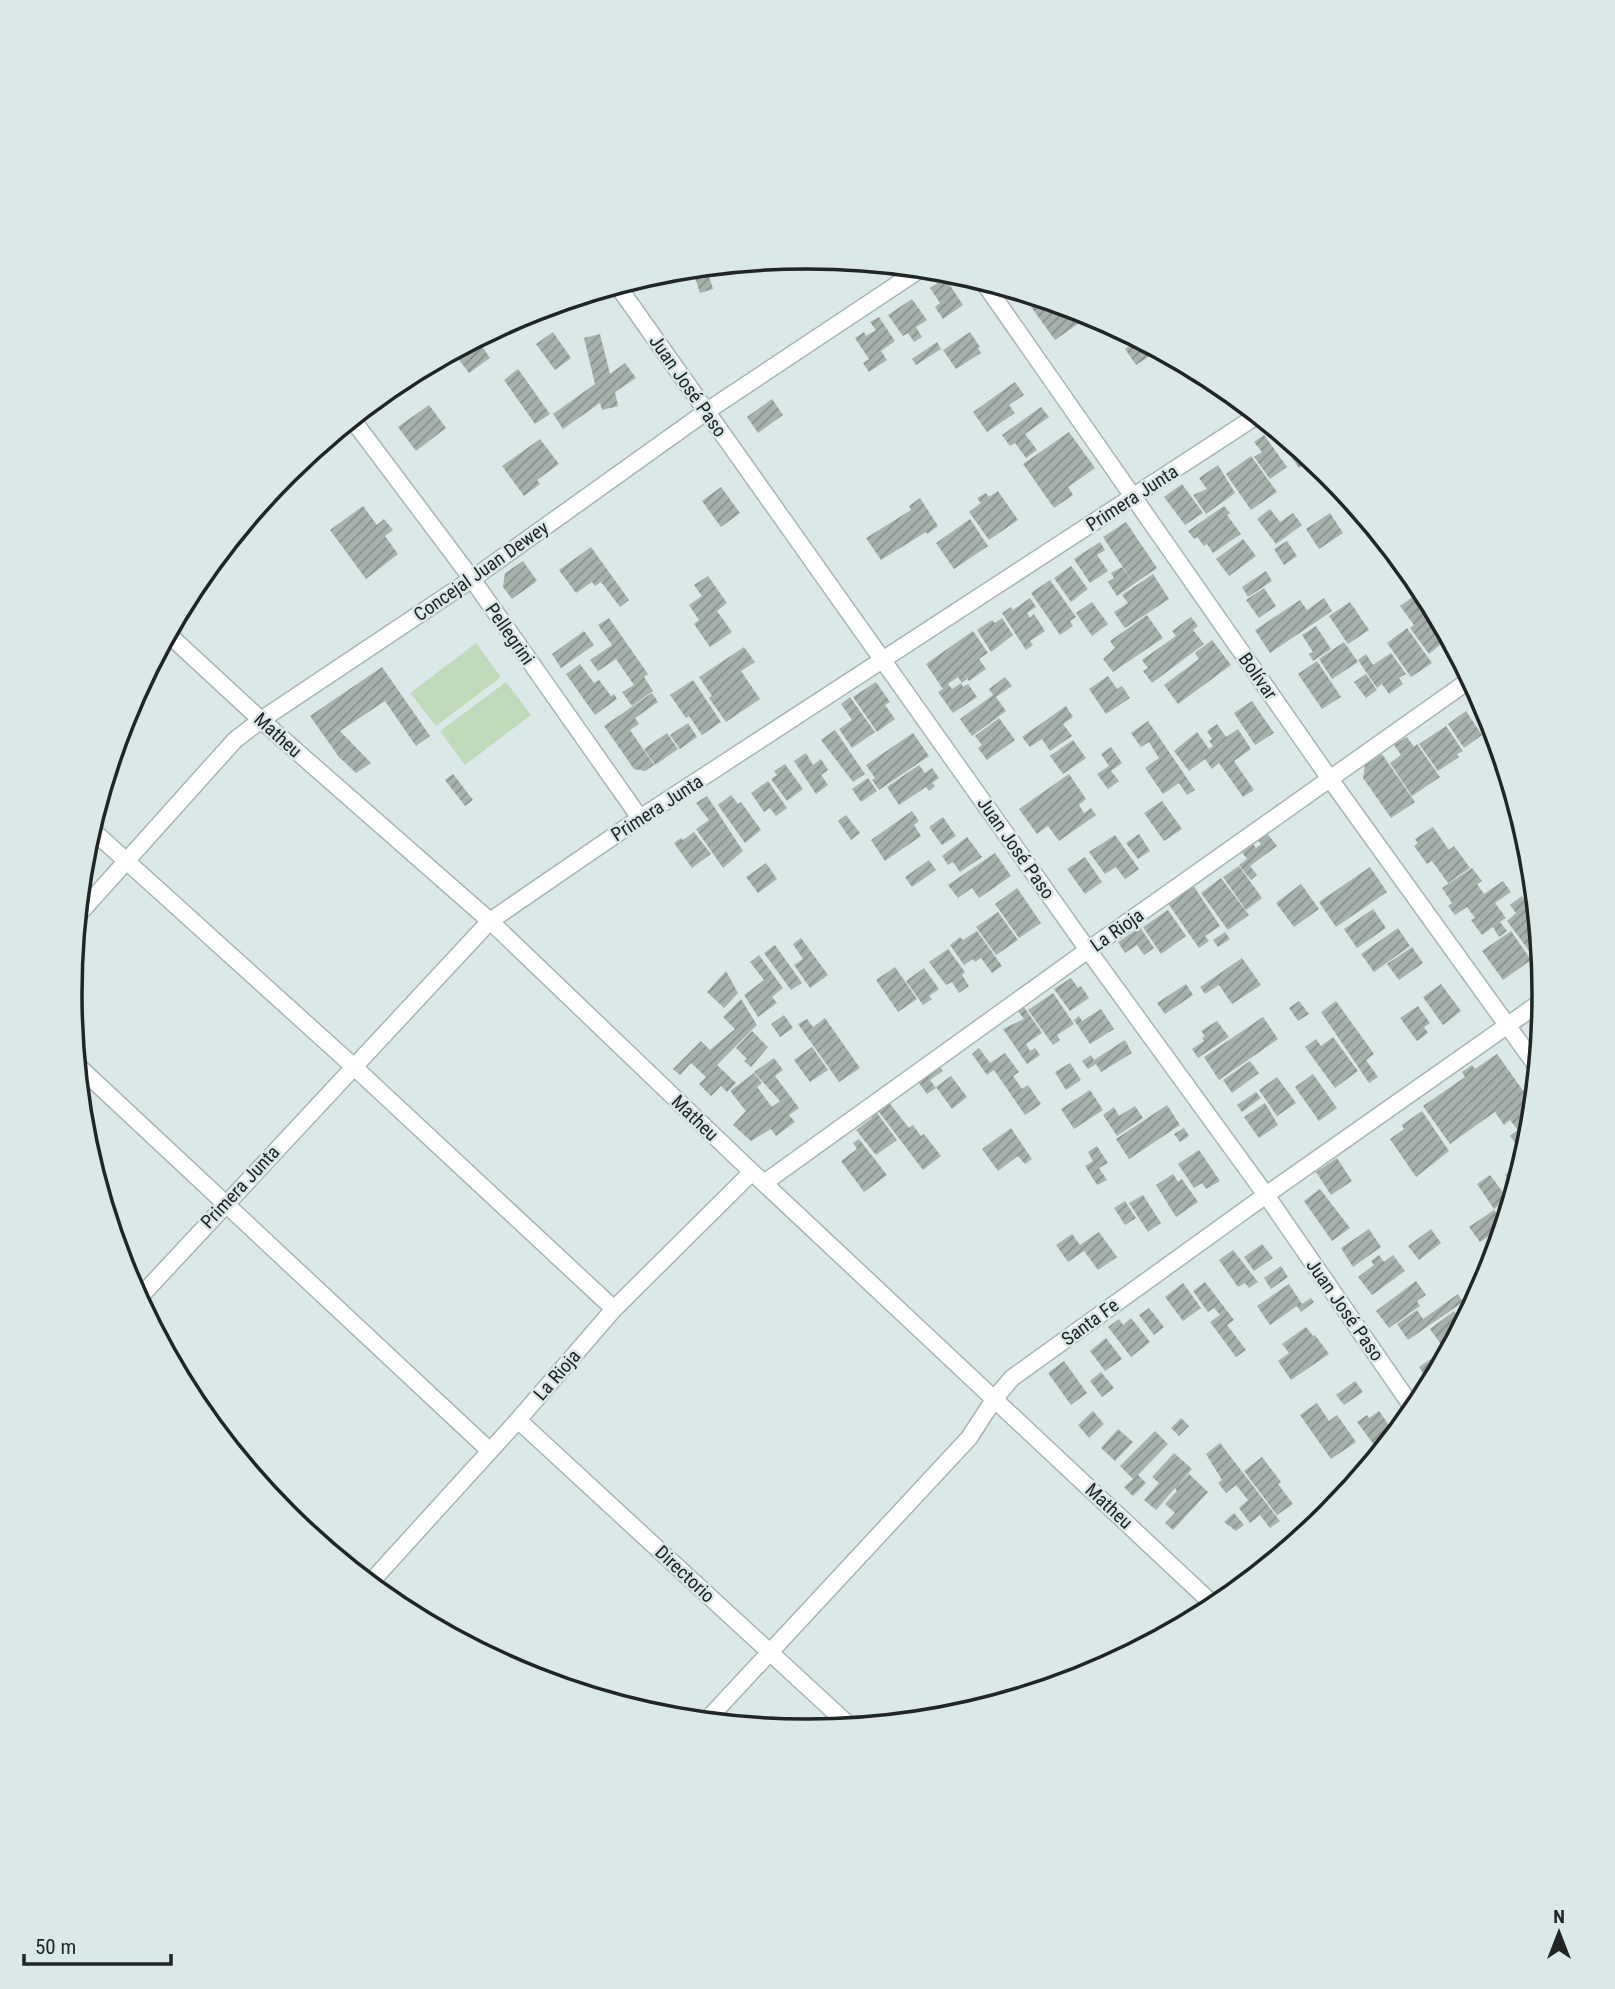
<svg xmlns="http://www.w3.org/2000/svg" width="1615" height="1989" font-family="'Roboto Condensed',sans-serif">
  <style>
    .garden { fill: #bfdbbb }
    .building { fill: url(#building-hatch) }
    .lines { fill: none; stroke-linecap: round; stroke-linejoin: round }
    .minor-casing { stroke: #a9b6b6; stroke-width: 19 }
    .minor { stroke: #fff; stroke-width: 16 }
    .labels { text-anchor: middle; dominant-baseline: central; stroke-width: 5; stroke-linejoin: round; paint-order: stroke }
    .street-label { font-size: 19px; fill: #202525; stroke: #dbe8e8 }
    .rim { fill: none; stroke: #202525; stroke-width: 3.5 }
  </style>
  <defs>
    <pattern id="building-hatch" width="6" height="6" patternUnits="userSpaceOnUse" patternTransform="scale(1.75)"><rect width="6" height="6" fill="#a7b2ad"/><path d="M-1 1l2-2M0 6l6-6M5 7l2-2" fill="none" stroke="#88918d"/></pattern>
  </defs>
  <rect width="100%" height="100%" fill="#dbe8e8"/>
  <!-- garden -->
  <path class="garden" d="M476 643 501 677 436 726 410 693Z
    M506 682 531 715 465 765 440 731Z"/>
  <!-- building -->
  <path class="building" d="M706 267 713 289 700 293 692 268Z
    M945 278 963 305 943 319 935 307 940 303 930 288Z
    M1038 297 1090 313 1092 314 1055 340 1029 304Z
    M912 299 927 320 916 327 922 337 914 342 908 333 903 336 888 315Z
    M879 317 895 341 881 351 887 360 869 372 863 363 869 359 855 338 864 332 866 336 876 330 870 322Z
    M553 332 571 358 555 370 536 344Z
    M970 332 980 347 978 348 981 353 956 369 943 350Z
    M600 334 610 374 625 363 636 378 615 392 618 406 602 410 600 403 563 429 553 414 595 384 584 338Z
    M1139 339 1159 350 1136 365 1125 349Z
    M479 342 490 358 469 373 457 357Z
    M937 342 941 349 916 365 912 359Z
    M451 353 446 358 449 362 429 377 421 369Z
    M518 369 550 414 535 424 504 380Z
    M1015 382 1024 395 1009 405 1015 413 987 432 973 412Z
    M772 399 783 415 758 433 747 417Z
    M429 405 446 428 416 451 398 427Z
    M1041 407 1049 417 1025 434 1037 450 1026 458 1015 443 1010 446 1002 435Z
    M1069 432 1095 468 1068 487 1073 495 1054 508 1023 464Z
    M1264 435 1287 467 1270 479 1254 457 1262 452 1254 442Z
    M1282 435 1312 459 1299 468 1278 438Z
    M540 439 559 464 537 480 540 484 524 496 502 466Z
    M1251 456 1277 492 1251 510 1226 474Z
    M1218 465 1235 493 1206 514 1193 495 1207 489 1199 478Z
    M1182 484 1203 513 1185 525 1164 497Z
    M721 487 740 513 721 527 702 501Z
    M998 491 1018 520 989 540 969 512 981 503 977 498 986 493 989 497Z
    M920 498 938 526 927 534 926 532 881 560 866 538 911 510 909 506Z
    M363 506 377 525 384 519 393 530 385 536 398 554 366 579 330 530Z
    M1224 506 1230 513 1227 515 1241 534 1213 553 1207 544 1204 546 1197 537 1194 539 1188 531Z
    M1270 509 1280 522 1293 513 1302 525 1276 544 1257 519Z
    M1330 513 1343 533 1319 549 1306 529Z
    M970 519 988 546 954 569 936 543Z
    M1126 522 1157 568 1134 584 1103 537Z
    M1243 539 1256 556 1229 576 1216 559Z
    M1287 541 1297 556 1284 565 1274 549Z
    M1100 542 1105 550 1097 555 1108 571 1090 583 1074 559Z
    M591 547 629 600 620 607 601 582 595 586 592 582 576 593 559 570Z
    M523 561 537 581 512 599 503 587 505 573Z
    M1071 566 1088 589 1071 602 1054 578Z
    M1122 567 1134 584 1117 596 1108 582 1114 578 1111 573Z
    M1266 571 1272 581 1248 597 1242 587Z
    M1153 574 1169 599 1125 628 1114 612 1128 603 1122 595Z
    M708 576 727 603 717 611 732 632 710 647 694 624 699 620 689 605 702 596 694 585Z
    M1050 580 1076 617 1070 621 1073 626 1060 635 1031 593Z
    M1264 588 1276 606 1259 618 1246 600Z
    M1414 596 1446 640 1429 654 1410 628 1414 625 1400 606Z
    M1030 598 1036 607 1027 613 1030 618 1034 614 1045 631 1030 641 1033 645 1026 650 1002 613 1011 607 1013 610Z
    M1324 598 1332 611 1270 653 1255 630 1300 600 1307 610Z
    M1092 602 1108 624 1092 636 1076 613Z
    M1350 602 1369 630 1348 644 1329 616Z
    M1147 615 1163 638 1113 672 1103 659 1115 648 1110 641Z
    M1191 617 1198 626 1193 630 1204 644 1152 683 1143 671 1148 668 1142 660 1176 636 1172 631Z
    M609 618 648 674 644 677 653 691 632 706 622 692 634 685 616 659 598 671 590 660 612 645 598 625Z
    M1002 618 1013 635 991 652 977 630 992 620 995 623Z
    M1316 626 1331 649 1313 661 1309 654 1313 652 1302 635Z
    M1407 628 1432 663 1411 677 1387 643Z
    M584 631 594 645 561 668 552 654Z
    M973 631 988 653 979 659 986 669 969 681 959 668 967 679 962 683 958 677 948 684 952 689 961 683 963 687 968 684 977 697 953 713 938 692 943 689 926 664Z
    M1212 640 1231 665 1178 704 1164 685 1199 659 1195 653Z
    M1344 642 1358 662 1332 679 1319 659Z
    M744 647 755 662 741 671 760 699 726 722 709 698 712 696 699 677Z
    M1391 653 1406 674 1399 678 1403 684 1389 694 1382 684 1377 688 1358 660 1366 654 1373 665Z
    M1317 661 1341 697 1322 709 1298 674Z
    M580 664 594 683 599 680 611 696 614 694 617 699 595 715 566 674Z
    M382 667 430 736 416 746 385 701 340 731 371 763 356 773 339 757 310 716Z
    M1366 674 1377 690 1366 698 1354 682Z
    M1108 676 1117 689 1122 686 1130 698 1106 714 1089 689Z
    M1005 677 1012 686 996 697 1006 711 972 736 960 719 993 695 989 689Z
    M693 680 721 722 702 735 689 716 686 718 670 695Z
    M876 682 890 702 885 705 895 719 877 732 853 697Z
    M652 693 658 702 635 718 639 724 630 730 654 765 645 771 634 769 604 726Z
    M850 697 875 732 852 748 839 729 852 720 841 704Z
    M1252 701 1274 733 1255 745 1234 713Z
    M1066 706 1073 717 1063 724 1072 736 1050 751 1042 739 1030 747 1022 737Z
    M1466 711 1482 735 1464 748 1448 724Z
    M999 718 1015 740 987 760 978 748 982 745 975 736Z
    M1148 721 1195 790 1187 795 1179 783 1163 794 1145 768 1159 758 1149 742 1141 747 1131 733Z
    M688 723 697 737 680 749 670 735Z
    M1217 724 1226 737 1238 729 1251 749 1234 761 1254 790 1243 797 1219 763 1212 769 1205 759 1189 771 1174 751 1197 732 1209 749 1213 746 1209 741 1212 739 1207 731Z
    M1446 726 1463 751 1457 754 1459 757 1438 771 1419 744Z
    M835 730 865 774 853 782 821 740Z
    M1495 731 1502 757 1487 736Z
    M667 733 678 749 655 765 644 749Z
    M913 733 929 756 879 790 872 780 875 778 866 765Z
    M1407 737 1414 747 1417 744 1440 777 1412 796 1390 763 1401 755 1394 745Z
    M1073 740 1086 758 1063 774 1050 756Z
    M1111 747 1122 763 1111 771 1119 781 1108 789 1097 774 1109 766 1101 754Z
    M806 753 813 765 821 759 828 770 821 775 828 785 816 794 794 761Z
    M1382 754 1415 802 1391 818 1363 778 1365 765Z
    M785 764 803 789 787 801 771 779 777 775 774 771Z
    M919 765 925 773 932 768 939 778 932 783 935 786 929 791 926 787 899 805 887 787Z
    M453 774 473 800 465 806 445 780Z
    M1069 774 1086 799 1079 805 1084 813 1091 808 1096 815 1059 841 1048 826 1037 834 1019 809Z
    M868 778 877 791 861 802 852 789Z
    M768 781 787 808 776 816 770 808 764 812 751 793Z
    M731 795 738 804 741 802 761 830 745 843 718 805Z
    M707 796 743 851 723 868 696 829 709 820 696 803Z
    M1162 801 1182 829 1164 841 1144 813Z
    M912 811 919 821 914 825 921 836 885 861 871 840Z
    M846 815 860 833 851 840 838 821Z
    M943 817 956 836 942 845 929 827Z
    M1521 818 1525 832 1519 837 1511 825Z
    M1433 827 1449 850 1454 846 1470 868 1448 883 1432 861 1427 864 1414 846 1418 843 1415 839Z
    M694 832 711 854 692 868 674 843 681 838 683 840Z
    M1266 832 1277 846 1250 866 1257 875 1251 880 1239 865 1247 859 1241 851 1252 843 1256 848 1261 844 1257 839Z
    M1139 834 1150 851 1138 859 1126 843Z
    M1115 835 1139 869 1125 879 1116 867 1105 874 1089 852Z
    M967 837 982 857 960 872 953 862 948 865 942 856Z
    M995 853 1011 876 979 898 972 888 958 898 948 885Z
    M1085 857 1102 882 1085 894 1067 869Z
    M929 860 936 870 912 887 905 877Z
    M766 863 777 879 758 893 746 877Z
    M1239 866 1262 898 1246 910 1223 877Z
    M1370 867 1387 892 1336 927 1319 902Z
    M1472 868 1482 881 1477 884 1484 894 1503 881 1511 892 1495 903 1506 918 1500 922 1507 931 1499 937 1493 927 1482 935 1471 920 1475 918 1467 907 1455 915 1448 906 1452 903 1442 888Z
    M1221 878 1249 915 1228 930 1201 893Z
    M1301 884 1319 909 1294 927 1276 903Z
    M1193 885 1220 926 1205 936 1209 941 1199 948 1167 902Z
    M1017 888 1041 923 1019 938 995 904Z
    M1522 896 1537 918 1541 951 1533 956 1507 921 1516 913 1510 905Z
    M1373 909 1386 928 1357 948 1344 929Z
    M1168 910 1186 936 1161 954 1143 927Z
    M998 912 1018 940 996 955 976 927Z
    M1140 927 1154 948 1144 955 1137 945 1125 953 1118 942Z
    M1398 928 1410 946 1374 972 1361 954Z
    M977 931 1002 966 992 973 981 958 975 962 973 959 964 965 950 945 960 937 963 940Z
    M1511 931 1531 960 1503 980 1482 951Z
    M1225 932 1230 939 1218 947 1213 940Z
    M801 938 828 975 810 988 794 965 803 959 793 944Z
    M775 945 802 983 791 990 764 953Z
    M1412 947 1423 963 1399 980 1387 964Z
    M948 949 965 972 962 975 969 986 959 993 952 982 946 985 929 962Z
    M759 955 783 988 772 997 777 1003 758 1017 744 995 764 980 750 962Z
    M1242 958 1261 985 1232 1004 1219 985 1205 994 1200 987Z
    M895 967 917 999 898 1012 876 980Z
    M924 968 939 989 929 996 932 999 923 1005 906 981Z
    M726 971 738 993 724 1008 707 992Z
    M1071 978 1078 988 1081 986 1089 998 1070 1011 1054 989Z
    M1186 984 1193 995 1165 1014 1157 1003Z
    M1441 984 1461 1011 1443 1025 1423 997Z
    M1053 993 1074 1024 1057 1035 1060 1040 1053 1045 1028 1010Z
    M741 999 757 1025 717 1065 736 1083 727 1092 721 1086 711 1096 699 1084 706 1077 691 1063 680 1075 673 1069 701 1041 710 1050 735 1029 723 1017Z
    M1299 1001 1309 1014 1298 1021 1289 1008Z
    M1336 1001 1374 1054 1366 1060 1378 1077 1369 1083 1321 1012Z
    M1418 1006 1430 1023 1424 1027 1428 1033 1417 1041 1400 1018Z
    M1024 1007 1042 1033 1026 1044 1030 1051 1035 1048 1040 1055 1027 1064 1003 1029 1024 1019 1018 1011Z
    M1101 1009 1114 1029 1090 1044 1074 1020 1079 1016 1082 1021Z
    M1543 1011 1541 1033 1536 1026 1537 1016Z
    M784 1015 793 1028 780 1037 771 1024Z
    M1263 1017 1278 1039 1219 1080 1204 1057Z
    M825 1018 860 1068 839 1082 798 1024 807 1019 813 1027Z
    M1217 1021 1229 1037 1198 1058 1192 1049 1204 1041 1202 1038 1205 1036 1201 1031Z
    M752 1031 768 1047 751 1067 744 1061 747 1059 736 1048Z
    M1333 1037 1358 1071 1335 1088 1305 1047 1316 1039 1321 1046Z
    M1125 1040 1132 1053 1101 1072 1096 1064 1088 1069 1082 1061 1091 1055 1094 1060Z
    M812 1047 828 1070 810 1082 794 1060Z
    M979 1048 990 1063 1005 1053 1019 1072 1013 1076 1022 1089 1028 1085 1041 1104 1025 1115 994 1070 987 1075 972 1054Z
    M1497 1054 1534 1106 1530 1140 1519 1148 1510 1136 1518 1130 1510 1120 1504 1125 1495 1112 1450 1144 1423 1106 1465 1077 1462 1072 1472 1065 1475 1069Z
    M774 1058 783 1070 775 1076 799 1108 789 1115 795 1122 776 1136 771 1129 751 1141 733 1125 746 1111 730 1091 754 1073 762 1083 757 1087 772 1107 780 1101 754 1072Z
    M1250 1061 1259 1073 1232 1093 1223 1080Z
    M937 1063 943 1071 930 1080 936 1088 927 1094 916 1079Z
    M1070 1063 1081 1080 1066 1090 1055 1072Z
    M1313 1074 1337 1108 1319 1121 1295 1087Z
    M951 1076 967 1097 952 1109 936 1087Z
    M1277 1077 1296 1103 1277 1116 1259 1090Z
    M1090 1090 1103 1110 1074 1129 1061 1109Z
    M1256 1092 1261 1098 1242 1112 1237 1105Z
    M887 1100 909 1128 913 1125 921 1136 924 1134 941 1156 923 1170 876 1108Z
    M1265 1103 1278 1125 1259 1138 1244 1117Z
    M1167 1105 1180 1125 1129 1159 1116 1139Z
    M1135 1106 1143 1118 1117 1136 1103 1115 1114 1107 1119 1116Z
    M874 1109 897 1140 876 1155 856 1130 872 1118 869 1113Z
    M1422 1111 1449 1151 1416 1177 1390 1139 1404 1129 1402 1125Z
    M1011 1128 1032 1159 1025 1164 1018 1156 998 1171 982 1149Z
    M1184 1128 1189 1136 1180 1142 1174 1134Z
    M859 1139 887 1175 864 1192 841 1161 857 1149 853 1143Z
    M1097 1146 1108 1163 1099 1168 1107 1180 1097 1185 1085 1166 1093 1161 1088 1152Z
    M1199 1150 1220 1181 1206 1189 1202 1183 1194 1188 1178 1164Z
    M1337 1158 1352 1181 1331 1195 1316 1172Z
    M1524 1162 1515 1189 1505 1175Z
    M1173 1174 1178 1182 1182 1179 1198 1202 1176 1217 1156 1185Z
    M1490 1175 1508 1199 1494 1209 1477 1184Z
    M1320 1189 1350 1228 1332 1241 1304 1201Z
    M1143 1195 1161 1223 1148 1232 1129 1203Z
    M1125 1201 1136 1218 1125 1225 1114 1208Z
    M1494 1210 1505 1225 1480 1242 1469 1227Z
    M1369 1229 1381 1247 1353 1267 1341 1248Z
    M1431 1229 1441 1243 1419 1260 1408 1246Z
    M1099 1232 1117 1257 1098 1270 1084 1251 1068 1262 1056 1245 1072 1234 1080 1245Z
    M1262 1244 1273 1258 1254 1271 1244 1257Z
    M1233 1250 1258 1282 1249 1288 1245 1283 1238 1287 1219 1260Z
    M1379 1255 1384 1262 1393 1255 1405 1271 1372 1295 1358 1277 1374 1265 1371 1261Z
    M1281 1266 1288 1277 1271 1289 1264 1278Z
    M1416 1281 1426 1295 1417 1301 1420 1306 1389 1328 1376 1311Z
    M1205 1282 1234 1320 1227 1325 1246 1350 1236 1357 1210 1322 1220 1315 1214 1308 1208 1312 1193 1291Z
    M1183 1283 1201 1308 1183 1321 1165 1297Z
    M1289 1284 1302 1304 1311 1298 1314 1302 1301 1312 1297 1306 1270 1325 1257 1306Z
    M1458 1294 1463 1302 1408 1340 1397 1324 1417 1310 1423 1319Z
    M1149 1308 1164 1327 1154 1335 1139 1315Z
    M1454 1311 1464 1324 1448 1354 1430 1329Z
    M1131 1318 1150 1342 1131 1357 1108 1327 1119 1319 1123 1325Z
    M1306 1327 1313 1336 1315 1335 1329 1354 1291 1380 1278 1361 1289 1353 1282 1344Z
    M1106 1338 1122 1359 1105 1371 1090 1351Z
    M1444 1350 1447 1355 1434 1380 1430 1383 1419 1367Z
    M1064 1361 1087 1393 1071 1405 1048 1373Z
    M1101 1372 1114 1388 1102 1397 1090 1381Z
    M1355 1381 1363 1392 1344 1405 1336 1395Z
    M1317 1403 1329 1421 1337 1415 1356 1442 1331 1459 1300 1415Z
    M1093 1411 1104 1424 1089 1438 1078 1425Z
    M1379 1411 1396 1435 1377 1449 1357 1422 1367 1415 1369 1418Z
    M1181 1418 1189 1426 1179 1436 1171 1428Z
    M1118 1429 1133 1442 1115 1461 1101 1448Z
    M1155 1431 1168 1444 1138 1475 1146 1483 1133 1496 1124 1487 1133 1479 1120 1466Z
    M1220 1443 1280 1521 1270 1528 1260 1515 1250 1523 1239 1508 1248 1500 1236 1485 1226 1493 1218 1483 1222 1480 1206 1454Z
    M1174 1453 1192 1469 1178 1485 1189 1474 1208 1492 1173 1530 1165 1523 1175 1513 1165 1504 1177 1491 1175 1488 1156 1510 1144 1500 1159 1483 1152 1477Z
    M1262 1457 1281 1482 1278 1484 1293 1504 1277 1515 1244 1471Z
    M1234 1513 1244 1525 1236 1531 1224 1522Z"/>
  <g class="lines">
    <!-- minor casing -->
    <g class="minor-casing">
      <path id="minor" d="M982 280 1330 779 1538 1068
        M617 285 1088 950 1266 1195 1415 1411
        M352 419 472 579 640 818
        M168 634 261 720 490 921 752 1172 1217 1608
        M91 829 353 1066 614 1309
        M78 915 235 740 261 720 472 579 707 411 922 268
        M77 1065 490 1451
        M764 1183 1088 950 1471 679
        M138 1299 490 921 640 818 1258 415
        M518 1420 852 1728
        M1306 1535 1333 1511
        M369 1584 518 1420 614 1309 752 1172
        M705 1722 969 1438 995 1398 1012 1378 1266 1195 1545 999"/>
    </g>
    <!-- minor -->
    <use href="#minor" class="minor"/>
  </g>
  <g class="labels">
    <!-- street labels -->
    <g class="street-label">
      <text transform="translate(688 386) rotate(55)">Juan José Paso</text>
      <text transform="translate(1132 498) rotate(-33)">Primera Junta</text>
      <text transform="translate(481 571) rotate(-35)">Concejal Juan Dewey</text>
      <text transform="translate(510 634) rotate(55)">Pellegrini</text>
      <text transform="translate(1258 676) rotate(55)">Bolívar</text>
      <text transform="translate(278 735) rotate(42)">Matheu</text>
      <text transform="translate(657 808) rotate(-33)">Primera Junta</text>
      <text transform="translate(1016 848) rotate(55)">Juan José Paso</text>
      <text transform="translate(1117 930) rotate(-35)">La Rioja</text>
      <text transform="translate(695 1118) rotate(44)">Matheu</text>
      <text transform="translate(240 1187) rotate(-47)">Primera Junta</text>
      <text transform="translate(1345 1310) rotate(55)">Juan José Paso</text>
      <text transform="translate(1090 1322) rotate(-36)">Santa Fe</text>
      <text transform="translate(557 1375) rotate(-49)">La Rioja</text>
      <text transform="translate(1109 1506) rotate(43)">Matheu</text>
      <text transform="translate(685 1574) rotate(43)">Directorio</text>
    </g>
  </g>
  <!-- crop -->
  <path d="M0 0H1615V1989H0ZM82 994a725 725 0 1 1 1450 0a725 725 0 1 1-1450 0Z" fill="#dbe8e8" fill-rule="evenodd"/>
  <path class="rim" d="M82 994a725 725 0 1 1 1450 0a725 725 0 1 1-1450 0Z"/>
  <!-- north arrow -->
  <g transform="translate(1559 1933)" stroke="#dbe8e8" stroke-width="5" paint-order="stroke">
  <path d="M0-5L12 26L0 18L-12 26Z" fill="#202525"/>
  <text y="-10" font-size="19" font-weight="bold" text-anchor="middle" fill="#202525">N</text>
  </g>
  <!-- scale -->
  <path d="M24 1954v10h147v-10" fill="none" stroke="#202525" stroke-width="3.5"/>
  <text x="35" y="1954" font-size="21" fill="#202525" stroke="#dbe8e8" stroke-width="5" paint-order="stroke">50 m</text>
</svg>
